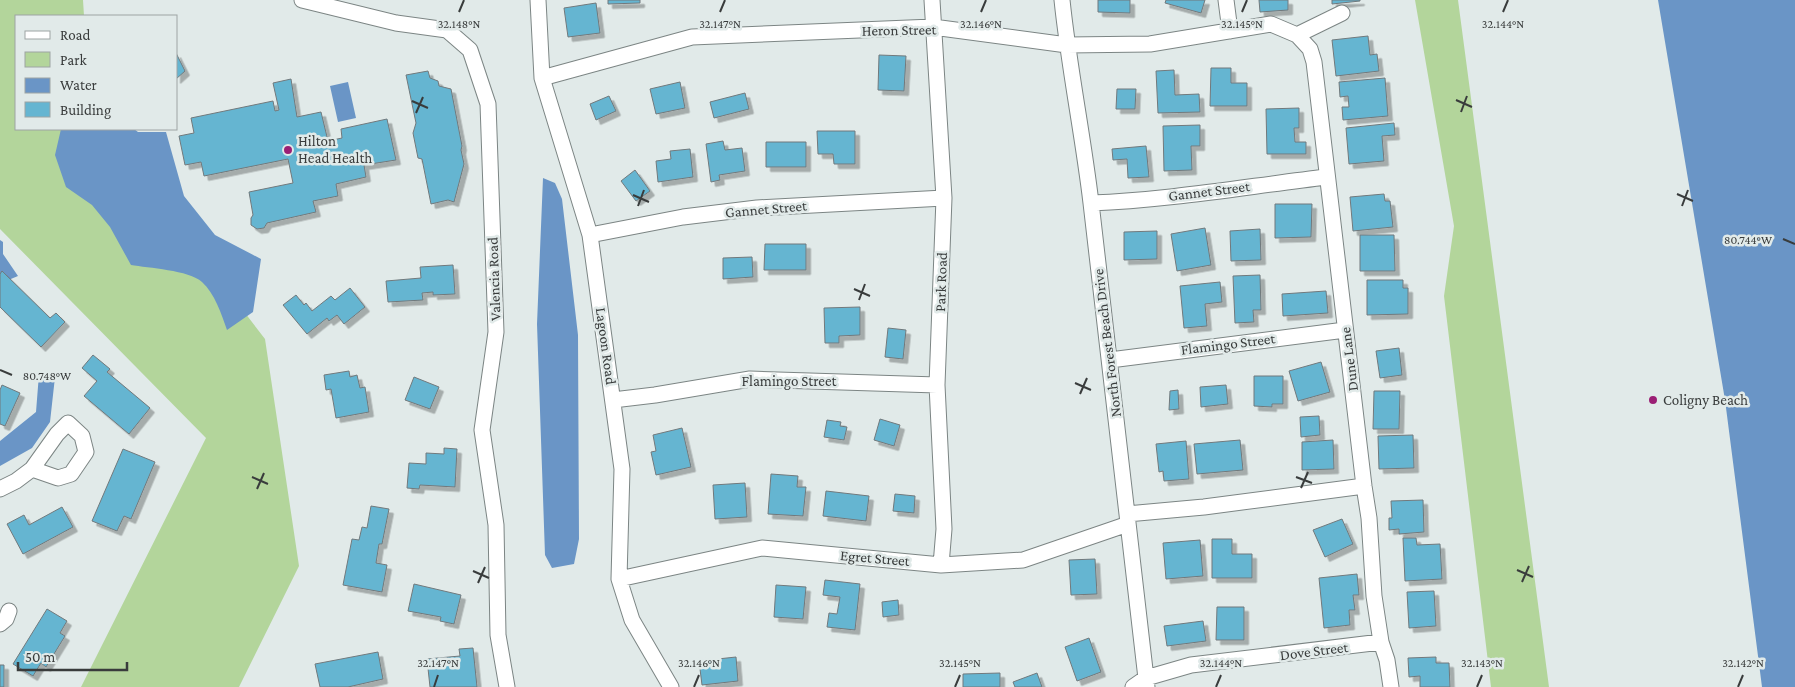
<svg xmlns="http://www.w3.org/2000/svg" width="1795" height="687" font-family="'Crimson Pro',serif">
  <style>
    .green { fill: #b3d59b }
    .water { fill: #6a95c6 }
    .building { fill: #65b5d1; stroke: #71797c; filter: url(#shadow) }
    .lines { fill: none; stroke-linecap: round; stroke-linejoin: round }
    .minor-casing { stroke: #7c8584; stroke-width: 17 }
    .minor { stroke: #fff; stroke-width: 15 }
    .ticks { fill: none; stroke: #393c3c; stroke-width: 2 }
    .poi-dot { fill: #9b1f75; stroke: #e1eae9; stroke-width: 2 }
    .labels { text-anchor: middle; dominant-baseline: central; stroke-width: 5; stroke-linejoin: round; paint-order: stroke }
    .street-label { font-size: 15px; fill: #393c3c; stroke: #e1eae9 }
    .poi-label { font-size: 15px; fill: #393c3c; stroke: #e1eae9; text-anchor: start }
    .ticks-label { font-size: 12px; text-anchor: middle; fill: #393c3c; stroke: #e1eae9; stroke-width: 5; stroke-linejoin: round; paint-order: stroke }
  </style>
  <defs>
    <filter id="shadow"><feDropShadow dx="4.5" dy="4.5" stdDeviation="0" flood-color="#0004"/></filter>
  </defs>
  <rect width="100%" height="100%" fill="#e1eae9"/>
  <!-- green -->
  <path class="green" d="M0 0H83L84 16H16V129H104L265 339 299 566 239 687H81L206 438 0 229Z
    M1415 0H1458L1549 687H1491L1444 296 1454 226Z"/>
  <!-- water -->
  <path class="water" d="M1658 0H1795V687H1762L1725 400Z
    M348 82 356 118 338 122 330 86Z
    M61 129H134L138 132H166L184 196 215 235 261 259 253 312 227 330C221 313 215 294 202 282 189 270 148 268 131 265L110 227 92 205 66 187 55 155Z
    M543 178 555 183 562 199 578 335 579 539 574 564 552 568 545 555 537 324Z
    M0 240 3 242V254L18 276 6 281 0 278Z
    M39 374 55 377 50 422 32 448 0 466V441L36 412Z"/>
  <!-- building -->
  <path class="building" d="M608 0H640V3L608 4Z
    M1098 0H1130V13L1098 12Z
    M1166 0H1205L1201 13 1165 3Z
    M1259 0H1288V10L1260 12Z
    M1332 0H1360V1L1332 4Z
    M596 3 600 33 568 37 564 8Z
    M1368 36 1370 55 1377 54 1379 71 1336 76 1332 40Z
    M176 53 185 71 176 79Z
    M879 55 906 56 904 91 878 90Z
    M1211 68H1231V83H1247V106H1210Z
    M1174 70 1175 95 1199 94 1200 112 1158 113 1156 71Z
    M428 71 430 78 438 81 439 86 451 89 462 146 461 150 464 164 454 202 448 200 431 204 422 159 418 158 413 133 416 123 406 75Z
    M1385 78 1388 116 1343 120 1342 107H1349L1348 96 1340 97 1339 82Z
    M291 79 297 117 321 112 328 141 342 138 341 129 387 119 396 160 364 165 366 177 336 184 338 196 313 201 316 212 267 223 264 228 257 229 251 225V218L253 215 249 192 293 183 288 159 204 176 201 162 185 165 179 136 194 133 191 118 273 101 275 111 279 110 273 83Z
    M680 82 685 108 656 114 650 89Z
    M1117 89H1136L1135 109H1116Z
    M745 93 749 109 714 118 710 102Z
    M609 96 616 111 596 120 590 104Z
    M1299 108V128H1294L1295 142H1306V154H1267L1266 109Z
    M1394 123 1395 135 1382 136 1384 161 1349 164 1346 128Z
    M1200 125V146H1191L1192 170 1164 171 1163 126Z
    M817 131H855V164H834L833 154H818Z
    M723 141 725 150 742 148 745 171 719 175 720 180 711 182 706 144Z
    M766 142H806V167H766Z
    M1146 146 1149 177 1128 178 1127 159 1113 160 1112 149Z
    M690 149 693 177 658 182 656 161 671 159 670 151Z
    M635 170 650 191 636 201 621 181Z
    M1384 194 1385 201H1390L1393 227 1353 231 1350 197Z
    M1275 204H1312L1311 237 1275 238Z
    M1205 228 1211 265 1177 271 1171 234Z
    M1260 229 1261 260 1231 261 1230 231Z
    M1157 231V259L1124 260V232Z
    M1360 235H1394L1395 271H1360Z
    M765 244H806V270H764Z
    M752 257 753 277 723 279V258Z
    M453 265 455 294 433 295V292L422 293 423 300 388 302 386 281 421 278 420 267Z
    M2 271 50 318 56 313 65 322 41 347 0 307V274Z
    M1260 275 1261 310H1253L1254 322 1235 323 1233 276Z
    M1367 280H1403V288H1408V314L1367 315Z
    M1220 282 1222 302 1205 304 1207 326 1184 328 1180 286Z
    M350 288 365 307 344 324 337 315 329 321 327 318 307 334 283 305 296 295 304 305 306 303 312 311 331 296 335 300Z
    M1326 291 1328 313 1283 316 1282 294Z
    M860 307V335L839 336V343H825L824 308Z
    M888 328 906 330 903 359 885 357Z
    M1399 348 1402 375 1380 378 1376 351Z
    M93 355 110 369 107 372 150 408 129 434 84 396 97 381 82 368Z
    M1321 362 1330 392 1298 401 1289 371Z
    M349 371 350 377 357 375 360 388 365 387 369 412 336 418 331 389 326 390 324 375Z
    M1254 376H1283V404H1272V407L1254 406Z
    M414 377 439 387 430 409 405 400Z
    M2 385 20 393 5 426 0 424V390Z
    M1226 385 1228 404 1201 407 1200 387Z
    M1178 390 1179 409 1169 410 1170 391Z
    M1374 391H1400L1399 429H1373Z
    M1319 416 1320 435 1301 437 1300 417Z
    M880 419 900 425 894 446 874 440Z
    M827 420 841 422 840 426 847 427 844 440 824 437Z
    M682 428 691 467 656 475 651 452 656 451 653 435Z
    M1413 435 1414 468 1379 469 1378 436Z
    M1240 440 1243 470 1197 474 1194 444Z
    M1333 440 1334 469 1302 470V442Z
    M1186 441 1189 479 1164 481 1163 471 1159 472 1156 444Z
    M444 448 457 449 455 487 420 485 419 489 407 488 409 463 426 464V453L444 454Z
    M123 449 155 462 131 519 124 516 117 531 92 521Z
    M771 474 798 476 797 487H806L803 516 768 514Z
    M745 483 747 517 715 519 713 485Z
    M826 491 869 496 866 521 823 516Z
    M895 494 915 496 914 513 893 511Z
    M1423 500 1424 532 1399 534V529L1389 530V518H1392L1391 501Z
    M371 506 389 509 382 544H379L376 563 387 565 382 592 343 585 352 539 359 540 362 527 367 528Z
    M62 507 73 527 23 554 7 524 24 515 29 525Z
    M1342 519 1353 544 1325 557 1313 530Z
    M1403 538H1416L1417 545 1440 544 1442 579 1405 581Z
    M1212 539H1232V554H1252V578H1212Z
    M1200 540 1203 576 1166 579 1163 543Z
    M1095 559 1097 594 1071 595 1069 560Z
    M1357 574 1359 595H1353L1355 610H1349L1350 625 1324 628 1319 578Z
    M825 580 860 584 855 630 827 627 829 613 837 614 840 597 823 595Z
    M414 584 461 595 454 624 440 621 441 617 408 611Z
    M776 585 806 587 803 619 774 617Z
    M1434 591 1436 626 1409 628 1407 592Z
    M898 600 899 615 883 617 882 602Z
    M1217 607H1244V640H1216Z
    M47 609 67 621 60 633 65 636 46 667 41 663 33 676 13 664Z
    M1203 621 1206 641 1167 646 1164 626Z
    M1089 638 1101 672 1077 681 1065 647Z
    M473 648 477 687H430L427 659 460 656 459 649Z
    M378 652 383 679 348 687H320L315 664Z
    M736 657 738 681 702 685 699 661Z
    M1436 657V663H1449L1450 687H1420V676L1409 677 1408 658Z
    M0 665H4V687H0Z
    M1000 673V687H963V674Z
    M1037 673 1042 687H1015L1013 682Z"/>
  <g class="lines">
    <!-- minor casing -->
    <g class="minor-casing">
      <path id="minor" d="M302 0 396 23 447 30 470 50 488 104 496 332 482 430 496 525 498 635 507 687
        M538 0 542 78 590 235 622 469 619 579 632 620 671 687
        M932 0 944 198 937 385 944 529 941 565
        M1062 0C1069 68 1083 135 1091 203L1147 687
        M1226 0 1230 31
        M1297 35 1342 13
        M542 78 692 37 933 27 1067 45 1150 44 1271 24 1297 35 1310 49 1314 62 1364 486 1369 518 1374 596 1381 642 1387 660 1391 687
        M1091 203C1170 200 1249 186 1327 177
        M590 235 683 217 757 208 944 198
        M1110 360 1345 330
        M613 400 655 395 750 379 937 385
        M0 489 16 481 32 469 57 434 68 423 82 436 86 452 71 474 58 478 32 469
        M1127 514 1204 507 1364 486
        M619 579 762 548 941 565 1023 560 1128 524
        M0 624 6 619 9 611
        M1133 687 1146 678 1191 665 1381 642"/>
    </g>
    <!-- minor -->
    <use href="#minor" class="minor"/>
  </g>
  <!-- ticks -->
  <path class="ticks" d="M459 12 464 0M720 12 725 0M981 12 986 0M1242 12 1247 0M1503 12 1508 0M1456 100 1472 107M412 101 428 108M1461 112 1467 96M416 113 423 97M1677 194 1693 201M633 195 649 202M638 206 644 190M1682 206 1688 190M1783 239 1795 244M854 289 870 296M859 300 865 284M0 370 12 375M1075 383 1091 390M1080 394 1087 378M252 477 268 484M1296 477 1312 483M1301 488 1308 472M257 489 264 473M1517 570 1533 577M473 571 489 578M1522 582 1529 566M478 583 485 567M434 687 438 675M694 687 699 675M955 687 960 675M1216 687 1221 675M1477 687 1482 675M1738 687 1743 675"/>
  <!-- markers -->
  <g class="poi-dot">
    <circle cx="288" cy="150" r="5"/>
    <circle cx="1653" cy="400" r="5"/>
  </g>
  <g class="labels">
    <!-- street labels -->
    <g class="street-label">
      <text transform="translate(899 30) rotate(-1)">Heron Street</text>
      <text transform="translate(1209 191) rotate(-7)">Gannet Street</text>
      <text transform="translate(766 209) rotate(-5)">Gannet Street</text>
      <text transform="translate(494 279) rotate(-92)">Valencia Road</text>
      <text transform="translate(941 282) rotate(-88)">Park Road</text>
      <text transform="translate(1107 343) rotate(-97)">North Forest Beach Drive</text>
      <text transform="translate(1228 344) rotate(-7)">Flamingo Street</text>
      <text transform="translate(606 346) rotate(82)">Lagoon Road</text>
      <text transform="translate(1349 359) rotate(-97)">Dune Lane</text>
      <text x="789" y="381">Flamingo Street</text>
      <text transform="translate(875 558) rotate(5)">Egret Street</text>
      <text transform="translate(1314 651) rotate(-7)">Dove Street</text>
    </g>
    <!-- poi labels -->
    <g class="poi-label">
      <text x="298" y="141">Hilton<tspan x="298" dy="17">Head Health</tspan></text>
      <text x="1663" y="400">Coligny Beach</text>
    </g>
  </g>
  <g class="ticks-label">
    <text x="459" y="28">32.148°N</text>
    <text x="720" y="28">32.147°N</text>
    <text x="981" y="28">32.146°N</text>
    <text x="1242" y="28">32.145°N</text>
    <text x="1503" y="28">32.144°N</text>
    <text x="1748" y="244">80.744°W</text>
    <text x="47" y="380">80.748°W</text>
    <text x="438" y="667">32.147°N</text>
    <text x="699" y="667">32.146°N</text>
    <text x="960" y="667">32.145°N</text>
    <text x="1221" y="667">32.144°N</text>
    <text x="1482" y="667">32.143°N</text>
    <text x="1743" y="667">32.142°N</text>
  </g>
  <!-- legend -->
  <rect x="15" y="15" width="162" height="115" fill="#e1eae9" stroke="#9ea4a4"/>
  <rect x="25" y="31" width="25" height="8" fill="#ffffff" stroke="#9ea4a4"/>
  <text x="60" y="40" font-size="15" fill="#393c3c">Road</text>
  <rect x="25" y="52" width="25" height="15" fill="#b3d59b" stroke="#9ea4a4"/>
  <text x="60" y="65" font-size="15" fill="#393c3c">Park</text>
  <rect x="25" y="78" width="25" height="15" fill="#6a95c6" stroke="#9ea4a4"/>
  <text x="60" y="90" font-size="15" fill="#393c3c">Water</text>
  <rect x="25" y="102" width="25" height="15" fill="#65b5d1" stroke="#9ea4a4"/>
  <text x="60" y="115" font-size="15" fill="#393c3c">Building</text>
  <!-- scale -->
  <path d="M18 662v8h109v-8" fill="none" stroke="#393c3c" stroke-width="2.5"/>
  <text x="25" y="662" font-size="15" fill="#393c3c" stroke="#e1eae9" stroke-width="4" paint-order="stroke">50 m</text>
</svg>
